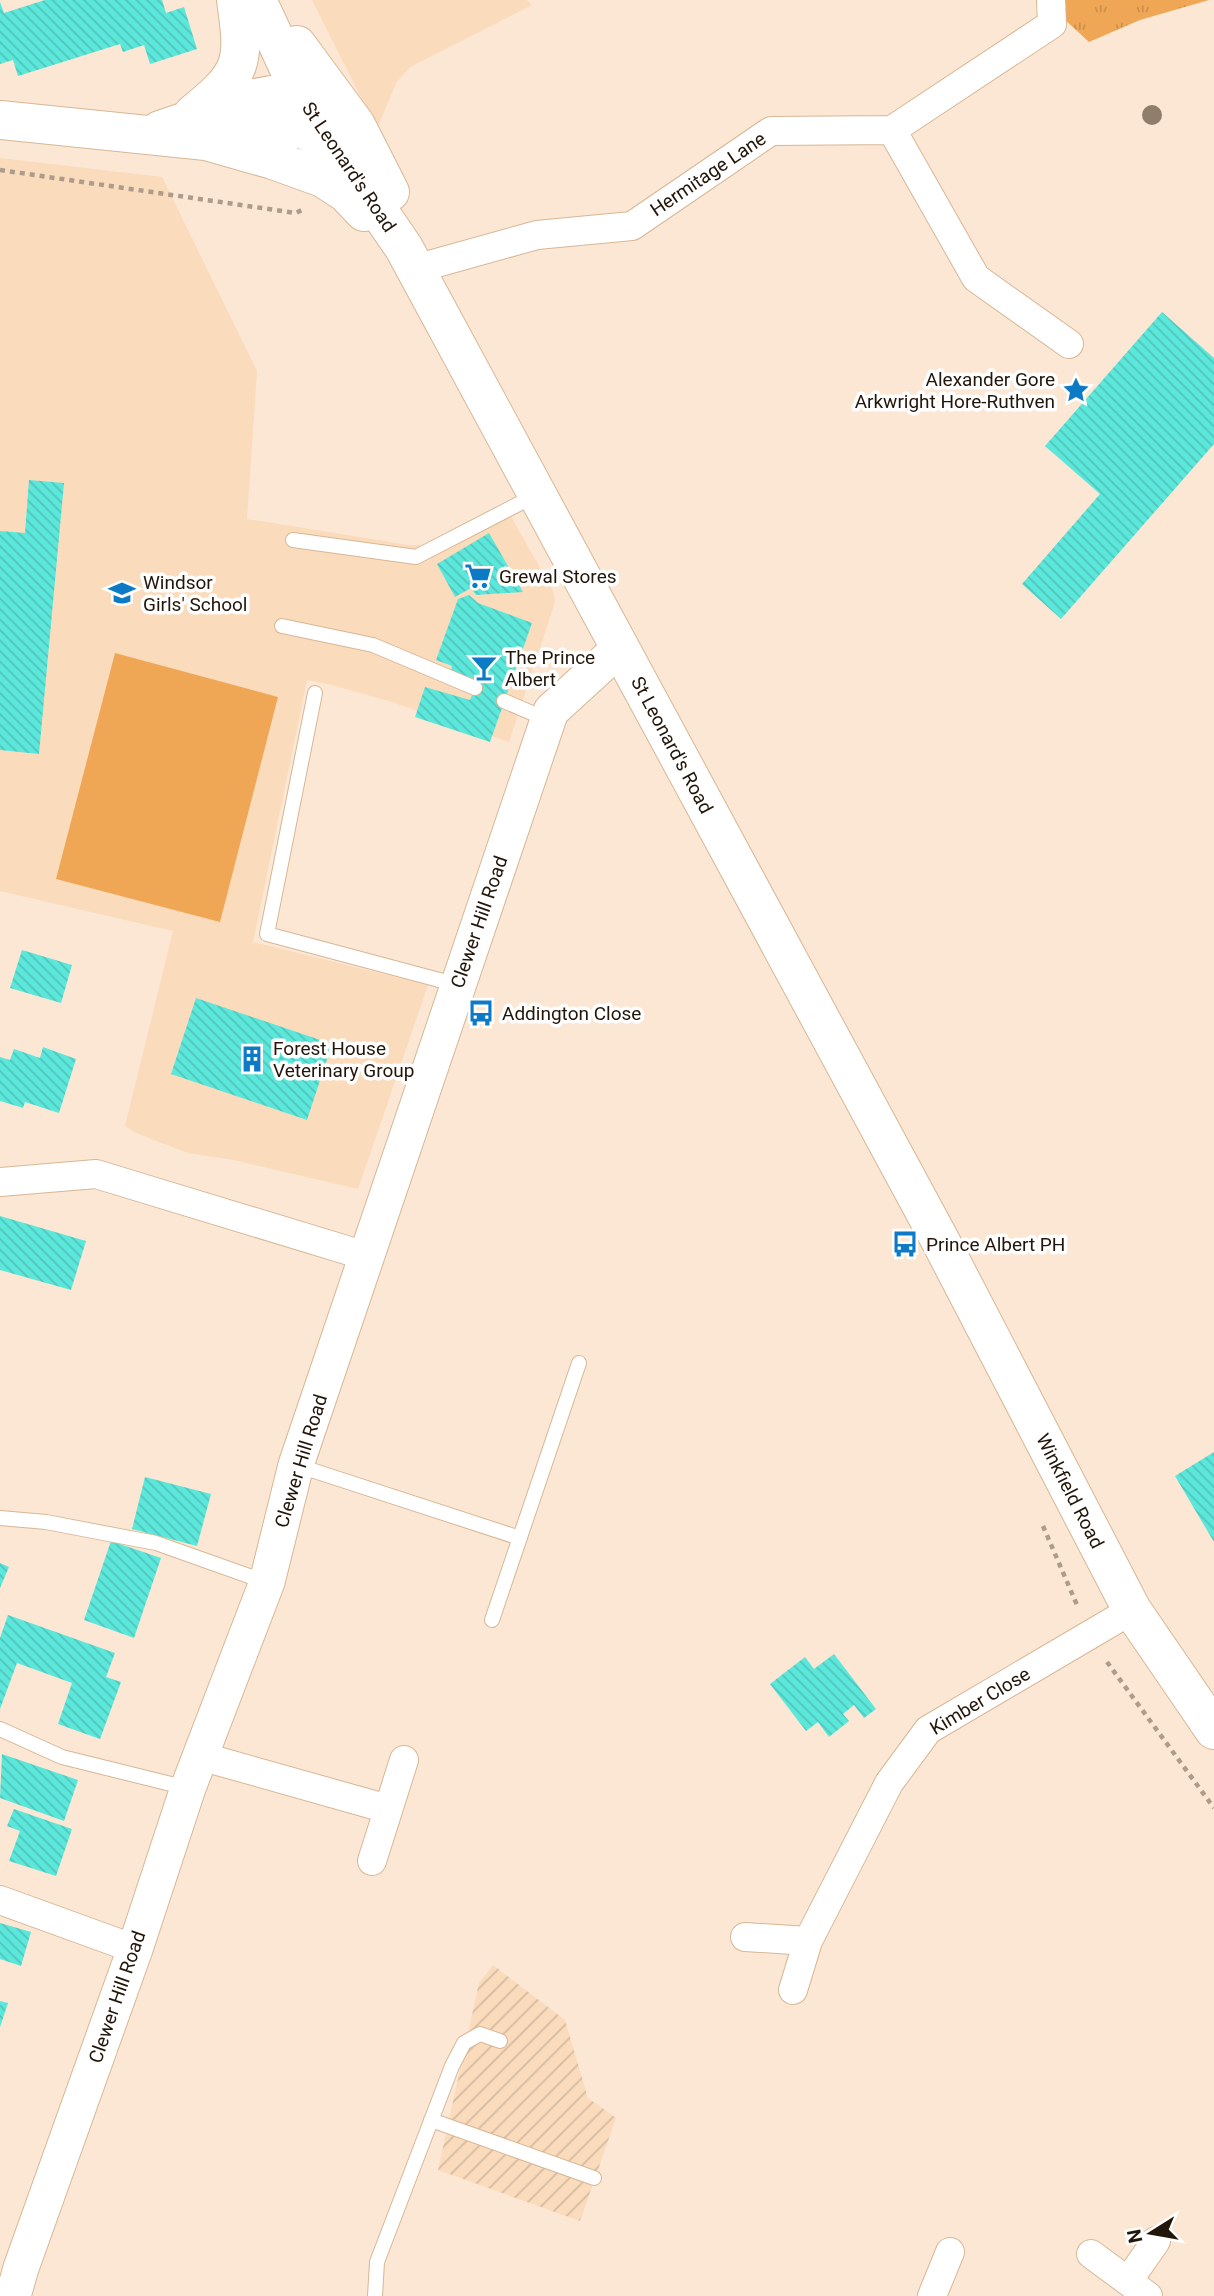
<svg xmlns="http://www.w3.org/2000/svg" width="1214" height="2296" font-family="Roboto,sans-serif">
  <style>
    .built { fill: #fadbbc }
    .industrial { fill: url(#industrial-furrows) }
    .grass { fill: url(#grass-tufts) }
    .park { fill: #efa756 }
    .building { fill: url(#building-back-hatch) }
    .lines { fill: none; stroke-linecap: round; stroke-linejoin: round }
    .service-casing { stroke: #d7b796; stroke-width: 16 }
    .minor-casing { stroke: #d7b796; stroke-width: 30 }
    .tertiary-casing { stroke: #d7b796; stroke-width: 37 }
    .secondary-casing { stroke: #d7b796; stroke-width: 40 }
    .path { stroke: #ad9c8b; stroke-width: 4.5; stroke-dasharray: 5 5; stroke-linecap: butt }
    .service { stroke: #fff; stroke-width: 14 }
    .minor { stroke: #fff; stroke-width: 28 }
    .tertiary { stroke: #fff; stroke-width: 35 }
    .secondary { stroke: #fff; stroke-width: 38 }
    .tree { fill: #907e6c }
    .labels { text-anchor: middle; dominant-baseline: central; stroke-width: 7; stroke-linejoin: round; paint-order: stroke }
    .street-label { font-size: 19px; fill: #22160a; stroke: #fff }
    .poi-label { font-size: 19px; fill: #22160a; stroke: #fff; text-anchor: start }
  </style>
  <defs>
    <pattern id="industrial-furrows" width="10" height="10" patternUnits="userSpaceOnUse" patternTransform="scale(1.75)"><rect width="10" height="10" fill="#fadbbc"/><path d="M-1 1l2-2M0 10L10 0M9 11l2-2" fill="none" stroke="#d6bba0"/></pattern>
    <pattern id="grass-tufts" width="24" height="20" patternUnits="userSpaceOnUse" patternTransform="scale(1.75)"><rect width="24" height="20" fill="#efa756"/><path d="M3 7l-1-3M5 7V3M7 7l1-3M15 17l-1-3M17 17v-4M19 17l1-3" fill="none" stroke="#cd8f4a"/></pattern>
    <pattern id="building-back-hatch" width="6" height="6" patternUnits="userSpaceOnUse" patternTransform="scale(1.75)"><rect width="6" height="6" fill="#5ce7db"/><path d="M-1 5l2 2M0 0l6 6M5-1l2 2" fill="none" stroke="#50c5bb"/></pattern>
  </defs>
  <rect width="100%" height="100%" fill="#fbe7d3"/>
  <!-- built -->
  <path class="built" d="M312 0H527L532 5 410 67 396 83 377 129Z
    M0 158 162 177 257 371 247 519 409 545H420L423 550 505 506 553 591 555 602 509 742 392 702 328 684 307 680 253 942 428 985 358 1189 234 1160 188 1153 136 1133 125 1126 173 931 0 891Z"/>
  <!-- industrial -->
  <path class="industrial" d="M493 1965 565 2020 588 2098 616 2118 580 2221 438 2170 479 1983Z"/>
  <!-- grass -->
  <path class="grass" d="M1062 0H1209L1140 20 1089 42 1062 17Z"/>
  <!-- park -->
  <path class="park" d="M115 653 278 697 220 922 56 879Z"/>
  <!-- building -->
  <path class="building" d="M45 0H162L166 13 184 7 197 49 150 64 144 45 123 52 120 44 18 76 13 60 0 64V2L4 13Z
    M1162 312 1214 358V444L1061 619 1022 584 1100 494 1045 446Z
    M29 480 64 483 39 754 0 750V531L25 533Z
    M489 533 523 592 476 595 471 588 455 597 437 564Z
    M469 595 478 603 532 623 490 742 415 717 425 687 470 700 478 681 451 670 452 666 436 660 458 599Z
    M22 950 72 965 61 1003 10 988Z
    M196 998 332 1044 307 1120 171 1074Z
    M43 1047 76 1059 59 1113 25 1102 23 1108 0 1101V1057L10 1060 14 1049 40 1058Z
    M0 1216 86 1241 71 1290 0 1270Z
    M1214 1452V1542L1175 1476Z
    M145 1477 211 1494 197 1546 132 1529Z
    M111 1541 161 1558 134 1638 84 1620Z
    M0 1563 9 1567 0 1588Z
    M8 1615 115 1653 106 1677 121 1682 100 1739 58 1724 72 1683 17 1663 0 1709V1638Z
    M834 1654 876 1709 864 1718 854 1705 843 1714 849 1721 829 1737 818 1722 806 1731 770 1684 805 1657 814 1669Z
    M2 1754 78 1780 64 1821 0 1798Z
    M14 1809 72 1829 56 1876 9 1861 20 1831 7 1826Z
    M0 1923 31 1932 21 1966 0 1959Z
    M0 2001 8 2003 0 2027Z"/>
  <g class="lines">
    <!-- service casing -->
    <g class="service-casing">
      <path id="service" d="M293 540 416 557 536 495
        M282 626 373 645 475 688
        M315 693 267 934 458 985
        M504 701 548 720
        M296 1465 520 1538
        M0 1518 46 1522 156 1543 266 1582
        M492 1620 579 1363
        M0 1729 62 1757 187 1788
        M431 2120 594 2178
        M375 2296 377 2262 452 2066 464 2043 480 2034 500 2041"/>
    </g>
    <!-- minor casing -->
    <g class="minor-casing">
      <path id="minor" d="M892 130 1052 24 1051 0
        M415 269 537 235 632 226 771 131 892 130 976 278 1069 344
        M0 1182 96 1174 366 1256
        M200 1756 388 1809
        M372 1861 404 1760
        M0 1900 135 1949
        M745 1937 808 1941 793 1990
        M808 1941 889 1783 928 1730 1132 1610
        M1091 2254 1148 2296
        M1128 2281 1156 2241
        M932 2296 950 2252"/>
    </g>
    <!-- tertiary casing -->
    <g class="tertiary-casing">
      <path id="tertiary" d="M13 2296 21 2268 135 1949 188 1788 267 1582 296 1465 551 711 620 648"/>
    </g>
    <!-- secondary casing -->
    <g class="secondary-casing">
      <path id="secondary" d="M257 0 305 103 404 248 941 1242 1132 1610 1214 1730
        M297 45 356 125 390 192
        M193 114C244 73 245 63 236 0
        M0 120 206 141 273 160 323 178 346 193 364 212
        M160 130 255 98 283 93 321 110
        M221 140 301 128 330 143"/>
    </g>
    <!-- path -->
    <path class="path" d="M0 170 296 213 302 210
      M1043 1526 1077 1605
      M1107 1662 1214 1808"/>
    <!-- service -->
    <use href="#service" class="service"/>
    <!-- minor -->
    <use href="#minor" class="minor"/>
    <!-- tertiary -->
    <use href="#tertiary" class="tertiary"/>
    <!-- secondary -->
    <use href="#secondary" class="secondary"/>
  </g>
  <!-- trees -->
  <circle class="tree" cx="1152" cy="115" r="10"/>
  <!-- icons -->
  <defs>
    <g id="sight-bare" transform="scale(2.1)"><path d="M0-6L1.8-2.2L6-1.7L2.9 1.2L3.7 5.4L0 3.3L-3.7 5.4L-2.9 1.2L-6-1.7L-1.8-2.2Z" fill="#0c7ac4" stroke="#fff" stroke-width="2.5" paint-order="stroke"/></g>
    <g id="supermarket-bare" transform="scale(2.1)"><path d="M-6-5.5h2.5l.6 2H6L4.5 2H-2.5L-4.4-4H-6ZM-1.5 3.2a1.3 1.3 0 1 0 .1 0ZM3 3.2a1.3 1.3 0 1 0 .1 0Z" fill="#0c7ac4" stroke="#fff" stroke-width="2.5" paint-order="stroke"/></g>
    <g id="school-bare" transform="scale(2.1)"><path d="M0-5L7-2L0 1L-7-2ZM-4 1L0 2.5L4 1V4Q0 6-4 4Z" fill="#0c7ac4" stroke="#fff" stroke-width="2.5" paint-order="stroke"/></g>
    <g id="bar-bare" transform="scale(2.1)"><path d="M-6-5H6L.8 .8V4.5H3.5V6h-7V4.5H-.8V.8Z" fill="#0c7ac4" stroke="#fff" stroke-width="2.5" paint-order="stroke"/></g>
    <g id="bus-bare" transform="scale(2.1)"><path d="M-5-6H5V4H4V6H2V4H-2V6H-4V4H-5ZM-3.5-4V0h7V-4ZM-3.5 1.2v1.5H-2V1.2ZM2 1.2v1.5H3.5V1.2Z" fill="#0c7ac4" stroke="#fff" stroke-width="2.5" paint-order="stroke"/></g>
    <g id="building-bare" transform="scale(2.1)"><path d="M-4-6H4V6H1V3H-1V6H-4ZM-2.5-4.3h1.7v1.8h-1.7ZM.8-4.3h1.7v1.8H.8ZM-2.5-1h1.7V.8h-1.7ZM.8-1h1.7V.8H.8Z" fill="#0c7ac4" stroke="#fff" stroke-width="2.5" paint-order="stroke"/></g>
  </defs>
  <g fill-rule="evenodd">
    <use href="#sight-bare" x="1076" y="390"/>
    <use href="#supermarket-bare" x="478" y="576"/>
    <use href="#school-bare" x="122" y="593"/>
    <use href="#bar-bare" x="484" y="668"/>
    <use href="#bus-bare" x="481" y="1013"/>
    <use href="#building-bare" x="252" y="1059"/>
    <use href="#bus-bare" x="905" y="1244"/>
  </g>
  <g class="labels">
    <!-- street labels -->
    <g class="street-label">
      <text transform="translate(349 167) rotate(56)">St Leonard's Road</text>
      <text transform="translate(708 174) rotate(-34)">Hermitage Lane</text>
      <text transform="translate(672 745) rotate(62)">St Leonard's Road</text>
      <text transform="translate(479 922) rotate(-71)">Clewer Hill Road</text>
      <text transform="translate(301 1461) rotate(-73)">Clewer Hill Road</text>
      <text transform="translate(1070 1491) rotate(63)">Winkfield Road</text>
      <text transform="translate(980 1701) rotate(-31)">Kimber Close</text>
      <text transform="translate(117 1997) rotate(-71)">Clewer Hill Road</text>
    </g>
    <!-- poi labels -->
    <g class="poi-label">
      <text x="1055" y="379" text-anchor="end">Alexander Gore<tspan x="1055" dy="22">Arkwright Hore-Ruthven</tspan></text>
      <text x="499" y="576">Grewal Stores</text>
      <text x="143" y="582">Windsor<tspan x="143" dy="22">Girls' School</tspan></text>
      <text x="505" y="657">The Prince<tspan x="505" dy="22">Albert</tspan></text>
      <text x="502" y="1013">Addington Close</text>
      <text x="273" y="1048">Forest House<tspan x="273" dy="22">Veterinary Group</tspan></text>
      <text x="926" y="1244">Prince Albert PH</text>
    </g>
  </g>
  <!-- north arrow -->
  <g transform="translate(1151 2233) rotate(259)" stroke="#ffffff" stroke-width="5" paint-order="stroke">
  <path d="M0-5L12 26L0 18L-12 26Z" fill="#22160a"/>
  <text y="-10" font-size="19" font-weight="bold" text-anchor="middle" fill="#22160a">N</text>
  </g>
</svg>
